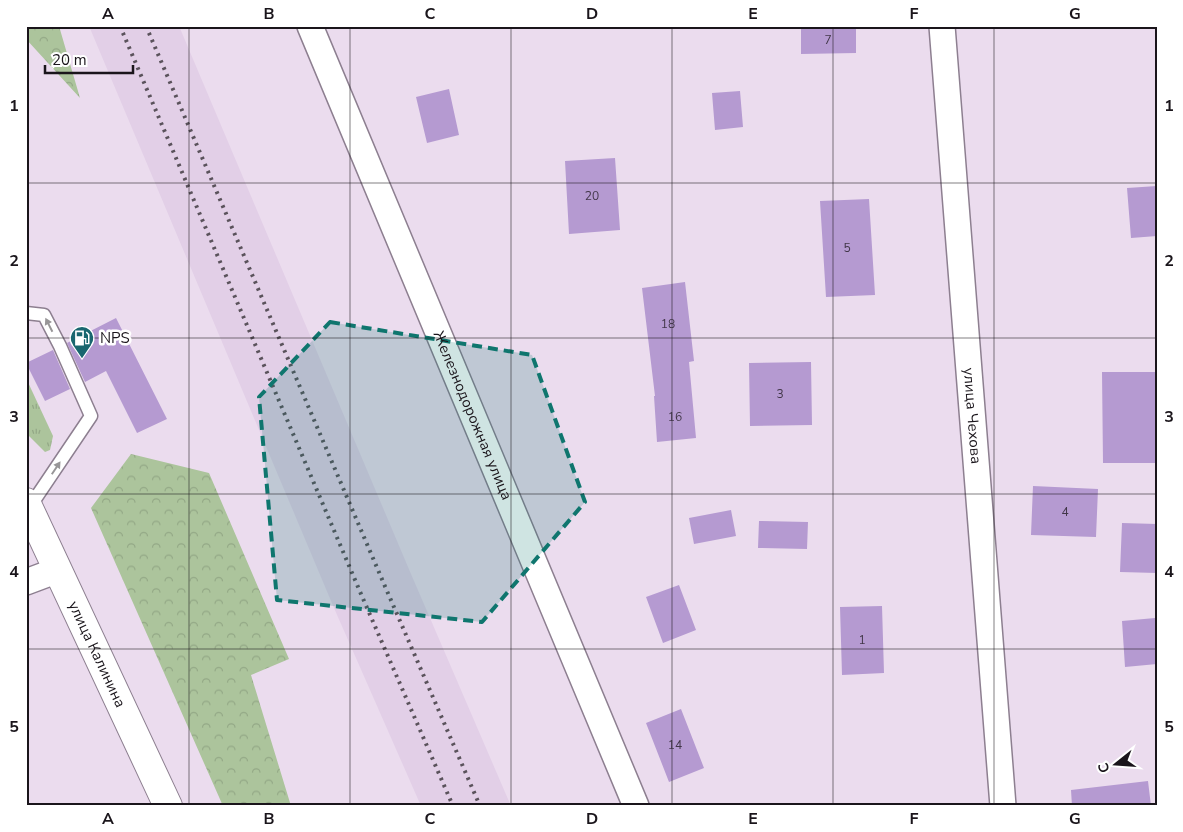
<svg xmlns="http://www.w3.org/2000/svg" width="1183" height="832" font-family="'Nunito Sans',sans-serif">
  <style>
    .built { fill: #e2cfe7 }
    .grass { fill: url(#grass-tufts) }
    .forest { fill: url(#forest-crowns) }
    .building { fill: #b59ad1 }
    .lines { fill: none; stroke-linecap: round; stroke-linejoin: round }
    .lane-casing { stroke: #8d7f90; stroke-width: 15 }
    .street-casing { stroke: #8d7f90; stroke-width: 28 }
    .secondary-casing { stroke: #8d7f90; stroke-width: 30 }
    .lane { stroke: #fff; stroke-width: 12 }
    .street { stroke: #fff; stroke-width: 25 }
    .secondary { stroke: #fff; stroke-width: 28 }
    .rail { stroke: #5a525b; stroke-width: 4; stroke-dasharray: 2.5 5; stroke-linecap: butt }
    .oneway { fill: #989698 }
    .marked { fill: #0f766e; fill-opacity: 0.2; stroke: #0f766e; stroke-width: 4; stroke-dasharray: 10 6; stroke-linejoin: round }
    .grid { fill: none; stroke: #1a151b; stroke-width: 1; stroke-opacity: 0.55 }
    .labels { text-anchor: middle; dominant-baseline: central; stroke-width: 5; stroke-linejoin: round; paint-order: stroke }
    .number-label { font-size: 12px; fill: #413648 }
    .poi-label { font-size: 15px; fill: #1a151b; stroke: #fff; text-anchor: start }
    .street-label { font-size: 15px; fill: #1a151b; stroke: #fff }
    .neatline { fill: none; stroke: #1a151b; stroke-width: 2 }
    .grid-label { font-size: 16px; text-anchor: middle; font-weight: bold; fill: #1a151b }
  </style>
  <defs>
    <pattern id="grass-tufts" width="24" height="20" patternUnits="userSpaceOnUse" patternTransform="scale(1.25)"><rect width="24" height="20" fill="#acc49c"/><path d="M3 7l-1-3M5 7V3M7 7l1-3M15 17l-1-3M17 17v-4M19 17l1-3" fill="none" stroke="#93a886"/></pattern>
    <pattern id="forest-crowns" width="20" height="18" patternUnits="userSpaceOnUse" patternTransform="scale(1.25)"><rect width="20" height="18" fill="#acc49c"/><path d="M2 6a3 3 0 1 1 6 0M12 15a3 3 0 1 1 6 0" fill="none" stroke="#93a886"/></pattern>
  </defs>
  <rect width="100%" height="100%" fill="#ebdcee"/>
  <!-- built -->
  <path class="built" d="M89 26H179L411 574 511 806H421L334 608Z"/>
  <!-- grass -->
  <path class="grass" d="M26 378 53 436 50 450 45 452 29 436 26 430Z"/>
  <!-- forest -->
  <path class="forest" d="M26 26H59L80 98 26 39Z
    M131 454 209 473 289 659 251 675 291 806H223L91 508Z"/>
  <!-- building -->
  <path class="building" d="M801 26H856V53L801 54Z
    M449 89 459 135 427 143 416 97Z
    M740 91 743 127 715 130 712 93Z
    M615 158 620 230 569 234 565 161Z
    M1157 186V236L1131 238 1127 188Z
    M869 199 875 295 826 297 820 201Z
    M685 282 694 361 689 362 696 438 657 442 654 396H655L642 288Z
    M116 318 167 419 137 433 106 371 85 382 67 343Z
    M53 350 70 389 45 401 26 363Z
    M811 362 812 425 750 426 749 363Z
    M1102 372H1155V463H1103Z
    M1033 486 1098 489 1096 537 1031 535Z
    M731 510 736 536 694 544 689 518Z
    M759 521 808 522 807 549 758 548Z
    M1122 523 1157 524V573L1120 572Z
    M679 585 696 630 663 643 646 597Z
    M882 606 884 673 842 675 840 607Z
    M1155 618 1157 641V664L1125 667 1122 621Z
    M681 709 704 768 669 782 646 723Z
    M1148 781 1151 806H1072L1071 790Z"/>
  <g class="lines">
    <!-- lane casing -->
    <g class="lane-casing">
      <path id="lane" d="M26 313 44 315 60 346 91 416 29 508"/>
    </g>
    <!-- street casing -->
    <g class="street-casing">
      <g id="street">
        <path id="s1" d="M310 26 636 806"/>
        <path id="s2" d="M942 26 1003 806"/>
        <path d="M26 582 58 570"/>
      </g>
    </g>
    <!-- secondary casing -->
    <g class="secondary-casing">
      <g id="secondary">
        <path id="s3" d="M26 502 168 806"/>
      </g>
    </g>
    <!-- lane -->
    <use href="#lane" class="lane"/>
    <!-- street -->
    <use href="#street" class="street"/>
    <!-- secondary -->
    <use href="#secondary" class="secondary"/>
    <!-- rail -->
    <path class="rail" d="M120 26 361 594 453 806
      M146 26 384 584 480 806"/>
  </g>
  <!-- one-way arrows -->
  <defs><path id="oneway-solid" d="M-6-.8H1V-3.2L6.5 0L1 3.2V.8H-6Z" transform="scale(1.25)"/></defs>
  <g class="oneway">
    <use href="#oneway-solid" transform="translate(49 325) rotate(-117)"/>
    <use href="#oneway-solid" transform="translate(56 468) rotate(-56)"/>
  </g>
  <!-- marked area -->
  <path class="marked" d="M330 322 532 355 585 502 482 622 277 600 259 397Z"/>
  <!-- grid -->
  <path class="grid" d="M189 26V806M350 26V806M511 26V806M672 26V806M833 26V806M994 26V806M26 183H1157M26 338H1157M26 494H1157M26 649H1157"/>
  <!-- icons -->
  <defs>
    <g id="fuel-pin" transform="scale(1.25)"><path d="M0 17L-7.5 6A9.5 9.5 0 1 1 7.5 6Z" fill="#19666f" stroke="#fff"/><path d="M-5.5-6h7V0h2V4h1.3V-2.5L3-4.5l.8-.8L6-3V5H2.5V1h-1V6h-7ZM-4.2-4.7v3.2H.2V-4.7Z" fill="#fff"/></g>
  </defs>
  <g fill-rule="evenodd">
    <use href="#fuel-pin" x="82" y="338"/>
  </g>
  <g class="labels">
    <!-- number labels -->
    <g class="number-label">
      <text x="828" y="40">7</text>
      <text x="592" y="196">20</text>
      <text x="847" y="248">5</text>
      <text x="668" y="324">18</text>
      <text x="780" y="394">3</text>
      <text x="675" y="417">16</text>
      <text x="1065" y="512">4</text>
      <text x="862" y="640">1</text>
      <text x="675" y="745">14</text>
    </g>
    <!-- poi labels -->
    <g class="poi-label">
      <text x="100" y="338">NPS</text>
    </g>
    <!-- street labels -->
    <g class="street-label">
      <text stroke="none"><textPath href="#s1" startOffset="422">Железнодорожная улица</textPath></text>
      <text stroke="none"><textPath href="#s2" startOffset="391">улица Чехова</textPath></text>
      <text stroke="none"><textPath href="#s3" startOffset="168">улица Калинина</textPath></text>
    </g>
  </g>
  <!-- border -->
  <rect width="1183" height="832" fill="none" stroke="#ffffff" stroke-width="55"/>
  <!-- north arrow -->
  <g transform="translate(1116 764) rotate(253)" stroke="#ffffff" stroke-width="4" paint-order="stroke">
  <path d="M0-4L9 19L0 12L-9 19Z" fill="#1a151b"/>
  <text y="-8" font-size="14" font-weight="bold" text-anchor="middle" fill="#1a151b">С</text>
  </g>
  <!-- scale -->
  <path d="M45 65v8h88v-8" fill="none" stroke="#1a151b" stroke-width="2.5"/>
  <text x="52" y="65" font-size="15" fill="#1a151b" stroke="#ffffff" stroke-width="4" paint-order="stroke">20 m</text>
  <rect x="28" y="28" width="1128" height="776" class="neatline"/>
  <g class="grid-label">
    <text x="108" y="19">A</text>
    <text x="269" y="19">B</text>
    <text x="430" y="19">C</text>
    <text x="592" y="19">D</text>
    <text x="753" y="19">E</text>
    <text x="914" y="19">F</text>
    <text x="1075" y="19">G</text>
    <text x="14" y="111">1</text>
    <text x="1169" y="111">1</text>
    <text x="14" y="266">2</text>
    <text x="1169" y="266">2</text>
    <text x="14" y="422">3</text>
    <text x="1169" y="422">3</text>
    <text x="14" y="577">4</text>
    <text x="1169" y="577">4</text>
    <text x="14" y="732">5</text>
    <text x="1169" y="732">5</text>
    <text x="108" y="824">A</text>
    <text x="269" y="824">B</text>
    <text x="430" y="824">C</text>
    <text x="592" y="824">D</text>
    <text x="753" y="824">E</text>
    <text x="914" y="824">F</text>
    <text x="1075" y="824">G</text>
  </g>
</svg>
